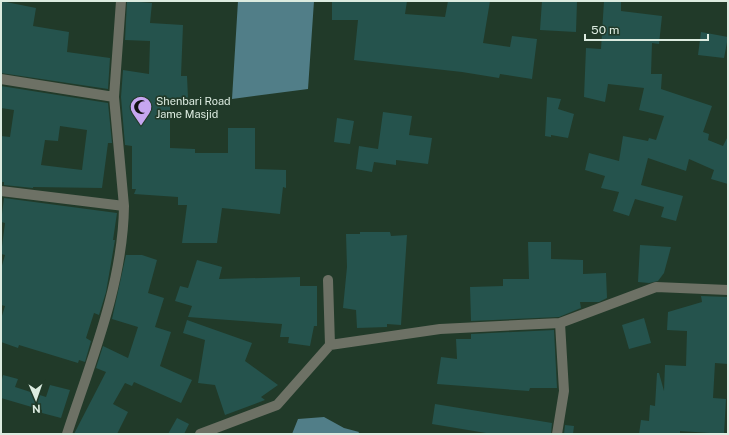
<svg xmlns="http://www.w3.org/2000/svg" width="729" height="435" font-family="'Public Sans',sans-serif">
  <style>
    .water { fill: #517e88 }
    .building { fill: #25534d; fill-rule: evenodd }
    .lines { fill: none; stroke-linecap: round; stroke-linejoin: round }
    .minor { stroke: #6d7165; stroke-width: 10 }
    .labels { text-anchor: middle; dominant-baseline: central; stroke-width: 3.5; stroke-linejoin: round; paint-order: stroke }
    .poi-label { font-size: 11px; fill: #dcebe0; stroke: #213a29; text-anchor: start }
  </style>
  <rect width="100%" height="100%" fill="#213a29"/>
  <!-- water -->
  <path class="water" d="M238 1H314L308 89 232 99Z
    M324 417 344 428 359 432 358 434H292L298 419Z"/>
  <!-- building -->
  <path class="building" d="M1 1 36 8 33 26 69 32 67 52 110 58 108 89 1 73Z
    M127 1 152 3 150 23 183 25 181 76H187L188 98H170V148L195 149V153H228V128H255V169L286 170V188L283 187 280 214 222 208 217 243H182L187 205H178V197L134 194 136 189H132V146L125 145 121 97 123 70 149 74 150 41 125 40Z
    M332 1H407L405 14 445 17 448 1H490L483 43 510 47 512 36 537 39 532 79 500 74 499 78 462 72 354 60 358 20H332Z
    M542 1H577L576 32 540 30Z
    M604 1H621V11L662 16 659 44 652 43 651 74H662L661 89 712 106 703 132 709 134 708 140 723 146 728 136V184L711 179 714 170 689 159 686 171 648 158 641 185 683 196 676 221 661 217 664 207 635 199 629 216 613 211 619 192 601 188 605 176 585 170 589 153 619 161 623 136 648 141 649 138 656 140 664 116 639 110 644 88 608 84 605 102 584 97 586 48 601 49Z
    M701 32 728 37 724 58 698 55Z
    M1 86 108 103 112 143H108L102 188 33 187V188L4 185V182H1V136L10 137 14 110 1 108ZM60 126 87 130 82 170 41 165 45 140 58 141Z
    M547 97 561 99 558 109 574 114 568 138 551 135V137L545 136Z
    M383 112 412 116 409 135 432 138 428 164 396 160V165L374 162 372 172 356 169 359 146 378 149Z
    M337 118 354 121 350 144 334 142Z
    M4 198 117 213 113 240H115L106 292 99 315 94 313 86 338 91 341 85 362 79 360 78 363 19 345 18 348 1 342V319L5 306 1 305V269L5 255 1 254 5 223 1 222Z
    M360 232H390L391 236 407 235 401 325 387 324V327L357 328 356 310 343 308 347 267 346 234H360Z
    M528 242H551V259L583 260V274L606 273 607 298 599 302H580L581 308 559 317 471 321 470 287 503 286V279H529Z
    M640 245 671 247 664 273 658 281 649 283 638 282Z
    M126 255H142L157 260 148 293 164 298 155 327 171 332 160 366 192 380 181 403 134 382 132 386 125 383 113 404 128 412 117 434H74L106 372 96 368 103 346 128 358 138 327 112 319Z
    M197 260 222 267 219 279 300 277V286H317V326H314L310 346 288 343 289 337H280L282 324 188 317 192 306 175 301 180 286 188 288Z
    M701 296 728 297V364L715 363 713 398 726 399 724 434 680 431V434H639L641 420 649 421 650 405 655 406 657 373H659L664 391 665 365 686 366 687 331 667 330 668 312 702 302Z
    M644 318 651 343 629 349 622 325Z
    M187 320 252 343 245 361 278 385 261 397 265 400 225 415 215 385 198 383 205 340 183 333Z
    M554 330 557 388H530L529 391 437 384 441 357 457 359 456 339H471V334Z
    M3 375 18 379 15 387 46 397 50 385 70 390 61 418 42 413V410L1 398V383Z
    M435 404 552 423 551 434H492L432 424Z
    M177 418 189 424 184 434H168Z
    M565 425 574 426 573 434H564Z"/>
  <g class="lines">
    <!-- minor -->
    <path class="minor" d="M1 79 114 97
      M1 191 124 206
      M328 280 330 345
      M67 434C91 361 123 284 124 206L114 97 121 1
      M200 434 277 405 330 345 440 329 560 323 656 287 728 290
      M557 434 564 391 560 323"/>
  </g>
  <!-- icons -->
  <defs>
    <g id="mosque-pin" transform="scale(1.15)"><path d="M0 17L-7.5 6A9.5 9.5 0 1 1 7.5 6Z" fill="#c6a6f0" stroke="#213a29"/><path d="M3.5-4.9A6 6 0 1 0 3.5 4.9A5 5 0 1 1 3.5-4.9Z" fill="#111"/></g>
  </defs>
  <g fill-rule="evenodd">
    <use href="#mosque-pin" x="141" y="107"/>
  </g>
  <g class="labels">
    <!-- poi labels -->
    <g class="poi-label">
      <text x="156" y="101">Shenbari Road<tspan x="156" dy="13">Jame Masjid</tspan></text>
    </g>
  </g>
  <!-- border -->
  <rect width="729" height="435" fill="none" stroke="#dcebe0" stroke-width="4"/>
  <!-- north arrow -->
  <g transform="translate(36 399) rotate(178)" stroke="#213a29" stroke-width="3" paint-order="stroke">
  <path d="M0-3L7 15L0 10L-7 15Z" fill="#dcebe0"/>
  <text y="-6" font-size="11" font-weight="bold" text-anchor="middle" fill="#dcebe0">N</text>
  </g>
  <!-- scale -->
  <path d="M585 34v6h123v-6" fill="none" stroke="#dcebe0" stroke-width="2"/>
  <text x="591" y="34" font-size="12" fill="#dcebe0" stroke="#213a29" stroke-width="3" paint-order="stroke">50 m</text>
</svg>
